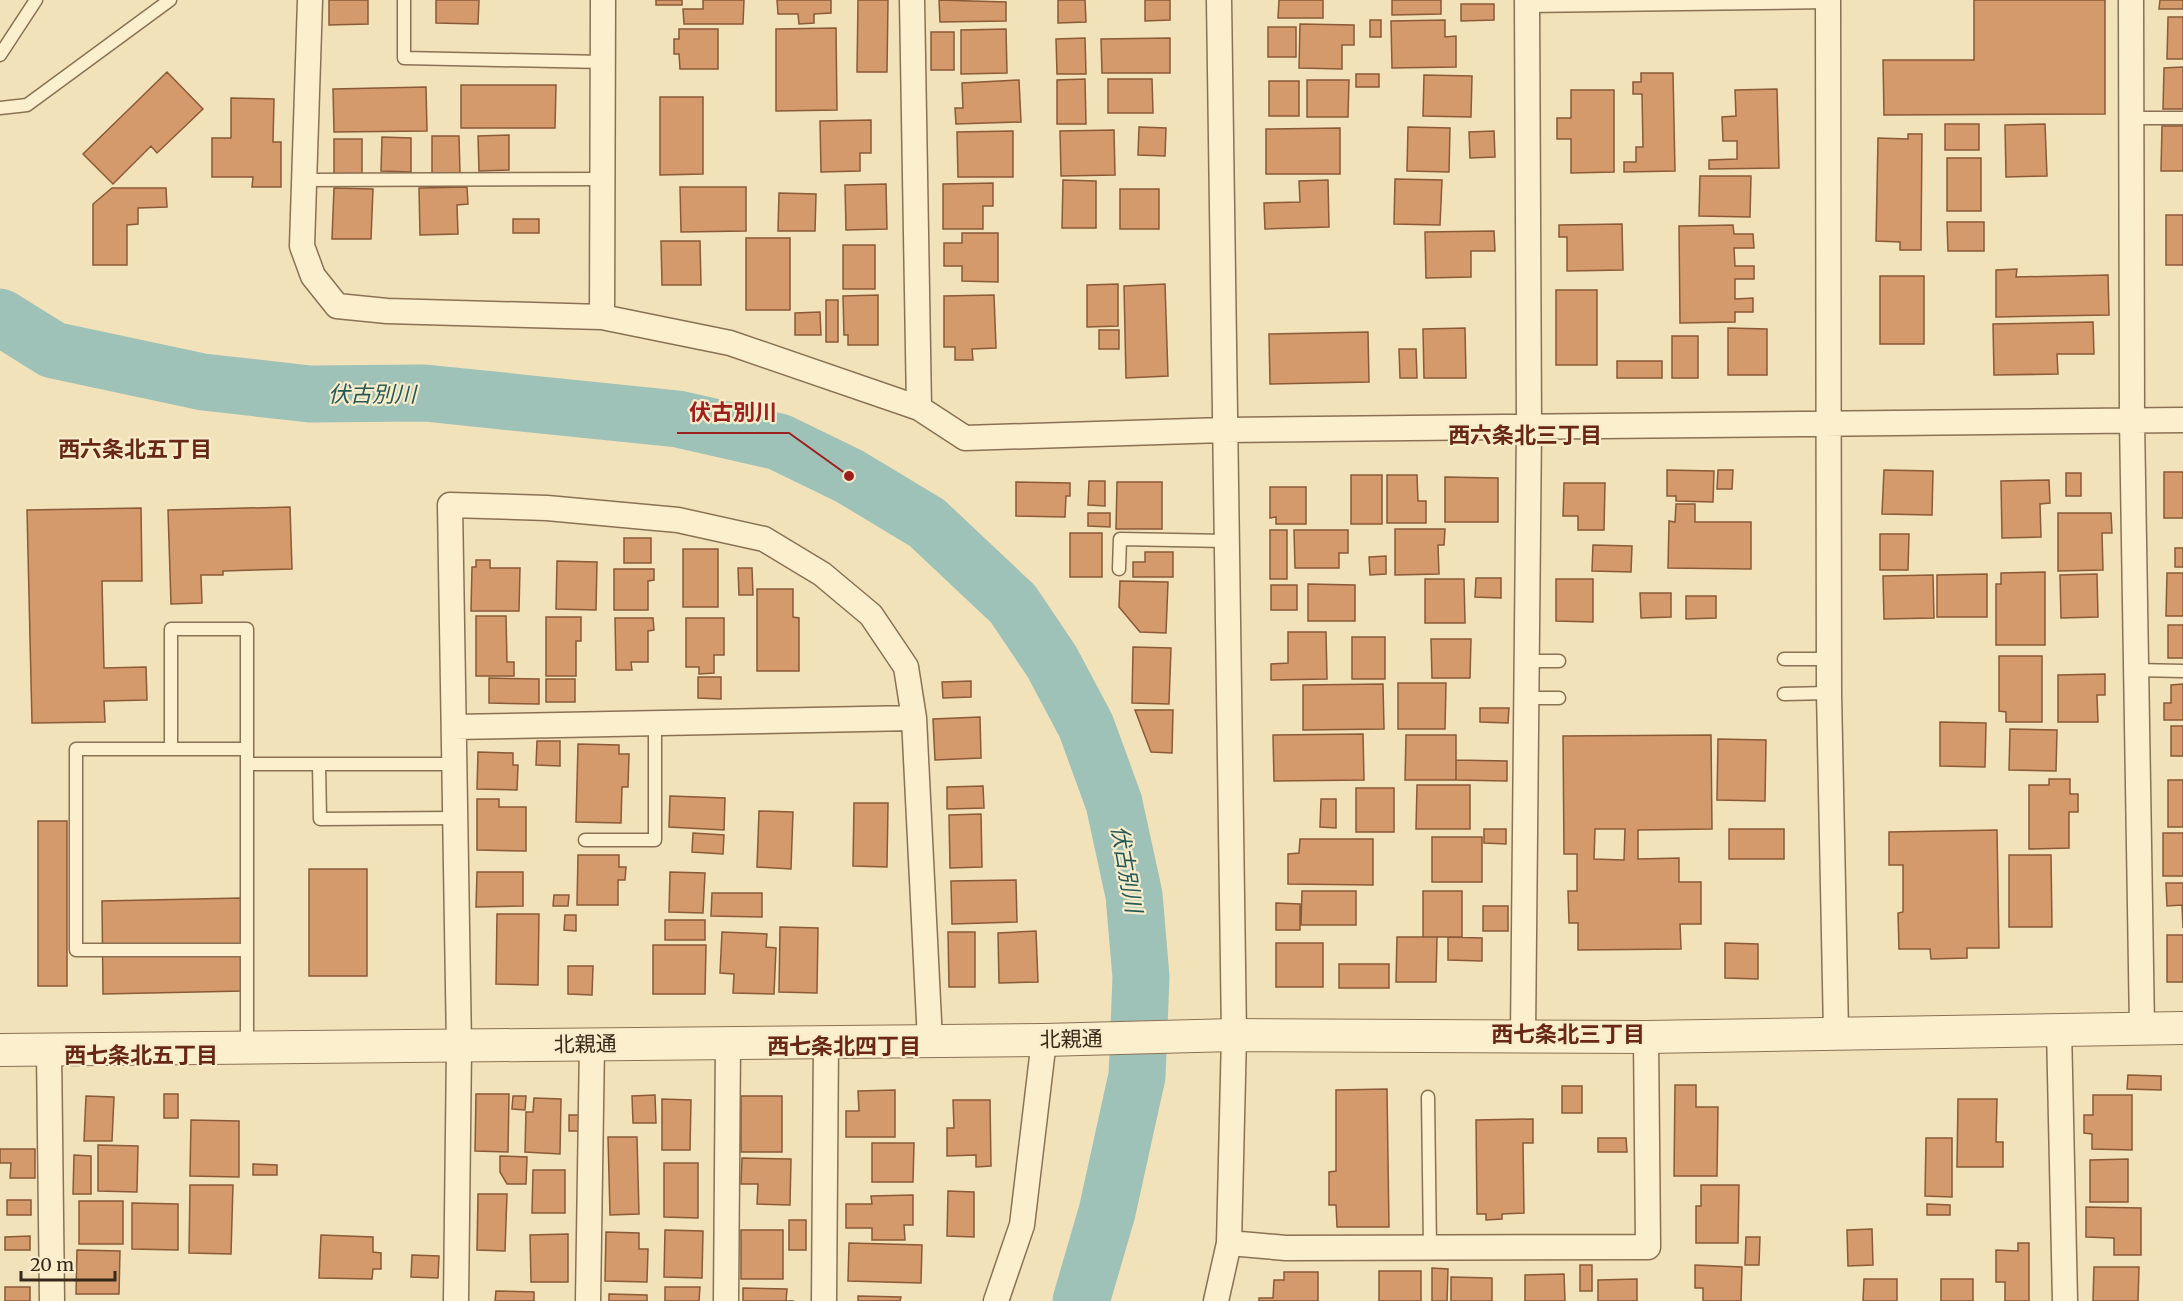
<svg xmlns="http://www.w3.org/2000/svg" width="2183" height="1301" font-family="Merriweather,'Noto Sans JP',serif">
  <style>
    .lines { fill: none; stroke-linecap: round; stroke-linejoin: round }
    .river { stroke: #9fc2b8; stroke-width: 57 }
    .building { fill: #d49a6c; stroke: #8b5a37; stroke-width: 1.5; fill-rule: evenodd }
    .service-casing { stroke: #8a7153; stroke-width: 15 }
    .minor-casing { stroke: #8a7153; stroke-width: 27 }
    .tertiary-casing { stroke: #8a7153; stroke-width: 34 }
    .service { stroke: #fcefce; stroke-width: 12 }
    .minor { stroke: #fcefce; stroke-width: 24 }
    .tertiary { stroke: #fcefce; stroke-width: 32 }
    .labels { text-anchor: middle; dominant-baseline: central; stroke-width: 4.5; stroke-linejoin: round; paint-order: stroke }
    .street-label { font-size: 21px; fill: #37291a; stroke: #f8ecca }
    .water-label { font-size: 22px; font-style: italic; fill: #275957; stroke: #f8ecca }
    .neighbourhood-label { font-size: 22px; font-weight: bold; fill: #682815; stroke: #f8ecca }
    .leader { fill: none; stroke: #9e201e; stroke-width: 2 }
    .callout-dot { fill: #9e201e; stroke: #f8ecca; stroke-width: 2 }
    .callout-label { font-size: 22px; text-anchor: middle; font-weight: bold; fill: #9e201e; stroke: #f8ecca; stroke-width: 4.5; stroke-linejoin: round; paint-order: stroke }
  </style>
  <rect width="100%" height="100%" fill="#f2e2ba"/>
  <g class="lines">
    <!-- river -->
    <path class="river" d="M0 317 53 350 203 382 310 394 425 393 678 419 779 442 849 476 927 523 1013 604 1052 662 1086 726 1114 803 1134 895 1141 977 1137 1076 1107 1212 1081 1301"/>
  </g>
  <!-- building -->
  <path class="building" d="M329 0H368V24L329 25Z
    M436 0H479L478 24 436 23Z
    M656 0H682V5H656Z
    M703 0H744L743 24H684L683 9H703Z
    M777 0H831V13L814 14V23L799 24 798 14H778Z
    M858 0H888L887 72H857Z
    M939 0 1006 2V21L940 22Z
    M1058 0H1085L1086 22 1058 23Z
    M1145 0H1170V20L1145 21Z
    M1279 0H1323V18H1278Z
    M1392 0H1441V14L1392 15Z
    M1974 0H2105V114L1884 115 1883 60H1974Z
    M2160 0H2183V9H2159Z
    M1461 4H1494V20L1461 21Z
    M2168 17H2183V59H2167Z
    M1370 20H1381V37H1370Z
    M1445 20V37L1456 36V67L1392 68 1391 21Z
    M1300 24 1354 25V45H1342V69L1299 68Z
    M1268 27H1296V57H1268Z
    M836 28 837 110 776 111V29Z
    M679 29H718V69H680L679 54H674V39H679Z
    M1006 29 1007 73 961 74V30Z
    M931 32H954V70H931Z
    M1085 38 1086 74H1057L1056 39Z
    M1170 38V73H1102L1101 39Z
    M2183 67V109H2163L2164 68Z
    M167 72 203 109 157 153 151 146 113 184 83 154Z
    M1641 73H1673L1675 171 1624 172V162H1636V147H1643L1642 94H1633V82H1641Z
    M1356 74H1379V87H1356Z
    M1424 75 1472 76 1471 117 1423 116Z
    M1085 79 1086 124H1057V80Z
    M1108 79H1152L1153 113H1108Z
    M1019 80 1021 122 956 124 955 108H963L962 83Z
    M1307 80H1349L1348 117H1307Z
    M1269 81H1299V116H1269Z
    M461 85H556L555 128H461Z
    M426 87 427 131 334 132 333 89Z
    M1777 89 1779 168 1709 169V160L1737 159V141H1723L1722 117 1736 116 1735 90Z
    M1571 90H1614V172L1571 173V139H1557V118H1571Z
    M660 97H703V174L660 175Z
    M231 98 274 99 273 142H281V187H252L253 177H212V138H231Z
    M871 120V153H860V171L821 172 820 121Z
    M1945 124H1979V150H1945Z
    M2045 124 2047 176 2006 177 2005 125Z
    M2162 126H2183V171H2161Z
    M1139 127 1166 128 1165 156 1138 155Z
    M1408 127 1450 128 1449 172 1407 171Z
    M1340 128V174H1266V129Z
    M1114 130 1115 175 1061 176 1060 131Z
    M1013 131V177H958L957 132Z
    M1494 131 1495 157 1470 158 1469 132Z
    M1908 134H1922L1921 250H1900V242L1876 241 1878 138 1908 139Z
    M509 135V170L479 171 478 136Z
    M432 136H459L460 173H432Z
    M382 137 411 138V172L381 171Z
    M334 139H362V174H334Z
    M1947 158H1981V211H1947Z
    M1700 176H1751L1750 217 1699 216Z
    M1395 179 1442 180 1440 225 1394 224Z
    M1063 180 1096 181V228H1062Z
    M1328 180 1329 227 1265 229 1264 203 1300 202 1299 181Z
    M993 183V206H983V229H943V184Z
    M886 184 887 229 846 230 845 185Z
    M467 187 468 204 457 205 458 234 420 235 419 188Z
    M680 187H746V231L681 232Z
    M112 188H166L167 207 138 208V224L127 225V265H93V204Z
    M334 188 373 189 371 239H332Z
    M1120 189H1159V229H1120Z
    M779 193 816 194 815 231H778Z
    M2166 215H2183V265H2166Z
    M513 219H539V233H513Z
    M1947 222H1984V251H1948Z
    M1622 224 1623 270 1567 271V237H1559V225Z
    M1733 225 1734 234H1753L1754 248H1734L1735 266H1754V279H1735V299L1753 298V312H1735V322L1680 323 1679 226Z
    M1494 231 1495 251H1471V277L1426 278 1425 232Z
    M962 233H998V282L962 281V266H944V243H962Z
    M746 238H790V310H746Z
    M661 241H700L701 285H662Z
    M843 245H875V289H843Z
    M2017 269 2016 277 2108 275 2109 315 1996 317V270Z
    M1880 276H1924V344H1880Z
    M1118 284V326L1087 327V285Z
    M1165 284 1168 376 1126 378 1124 286Z
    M1556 290H1597V365H1556Z
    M878 295V345H848V335H844L843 296Z
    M994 295 996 348 972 349 973 360H955V347H944V296Z
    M826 300H838V342H826Z
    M820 312 821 335H795V313Z
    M2093 322 2094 354H2057L2058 374 1994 375 1993 324Z
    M1465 328 1466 378H1424L1423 329Z
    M1728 328 1767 329V375H1728Z
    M1099 330H1119V349H1099Z
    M1368 332 1369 382 1270 384 1269 334Z
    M1672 336H1698V378H1672Z
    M1399 349H1416L1417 378H1400Z
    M1617 361H1662V378H1617Z
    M1667 470 1714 471 1713 502 1676 501V496H1667Z
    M1718 470H1733L1732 489H1717Z
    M1884 470 1933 471 1932 515 1882 514Z
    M2164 472H2183V518H2164Z
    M2066 473H2081V496H2066Z
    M1351 475H1382V524H1351Z
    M1387 475H1417L1418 501H1426V523H1387Z
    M1445 477 1498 478V522H1445Z
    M2049 480 2050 503 2040 504 2041 537 2002 538 2001 481Z
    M1089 481H1105V506L1088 505Z
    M1016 482 1070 483V496H1066L1065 517 1016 516Z
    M1117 482H1162V529H1116Z
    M1564 483H1605L1604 530H1578V516H1563Z
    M1270 487H1306V524H1276V517L1270 518Z
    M1676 504H1695V522H1751V569L1668 568 1669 521 1675 522Z
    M290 507 292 569 223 571V575H201L202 603 171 604 168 510Z
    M141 508 142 581H102L104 668 146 667 147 700 104 701 105 722 32 723 27 510Z
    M1088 513H1110V527L1088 526Z
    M2058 513H2111L2112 533H2102L2103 570 2058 571Z
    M1395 529H1445L1444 545H1438L1439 574 1395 575Z
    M1270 530H1287V579H1270Z
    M1294 530H1348V553H1339V568H1295Z
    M1070 533H1102V577H1070Z
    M1880 534H1909L1908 570H1880Z
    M624 538H651V563H624Z
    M1593 545 1632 546 1631 572 1592 571Z
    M2175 548H2183V567H2175Z
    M683 549H718V607H683Z
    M1145 552H1173V577H1133V562H1145Z
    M1386 556V574L1370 575 1369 557Z
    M476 560H490V568H520L519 611H471L472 567H476Z
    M557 561 597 562 596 610 556 609Z
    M738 568H752L753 595H739Z
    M614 569H654V580L648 581V610H614Z
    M2045 572V645H1996V584H2001V573Z
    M2167 573H2183V616H2166Z
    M1987 574V617H1937V575Z
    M2097 574 2098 617 2061 618 2060 575Z
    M1933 575 1934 618 1884 619 1883 576Z
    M1476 578H1501V598L1475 597Z
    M1425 579H1464L1465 623H1425Z
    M1556 579H1593V622L1556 621Z
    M1120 581 1168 582 1166 633 1140 632 1119 607Z
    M1308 584 1355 585V621H1308Z
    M1271 585H1297V610H1271Z
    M757 589H793V617L799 618V671H757Z
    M1640 593H1671V617L1641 618Z
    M1686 596H1716V618L1686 619Z
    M476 616H506L507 662H514V676H476Z
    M546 617H581V641H576V676H546Z
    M615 618H653L654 630 648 631V662H631L632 670H616Z
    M686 618H724V655H714V673L699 674V667H686Z
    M2168 625H2183V658H2168Z
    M1288 632H1326L1327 679 1271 680V664L1288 663Z
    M1352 637H1385V679H1352Z
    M1431 639H1471L1470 678H1432Z
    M1133 647 1171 648 1169 704 1132 703Z
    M1999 656H2042V722H2006V712L1999 711Z
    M2105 674V695H2097L2098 722H2058V675Z
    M698 677H721V699L698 698Z
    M489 678 539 679V704L489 703Z
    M546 679H575V702H546Z
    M971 681V697L943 698 942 682Z
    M1398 683H1446L1445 729H1398Z
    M1383 684 1384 729 1303 730V685Z
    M2183 684V720H2164V703H2171V685Z
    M1480 708H1509L1508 723 1480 722Z
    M1135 710H1173L1172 753 1151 752Z
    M980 717 981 758 935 760 933 719Z
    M1940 722 1986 723 1985 767 1940 766Z
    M2171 726H2183V756H2171Z
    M2010 729 2057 730 2056 771 2009 770Z
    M1363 734 1364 780 1274 781 1273 735Z
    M1406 735H1456V780H1405Z
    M1711 735 1712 829 1638 830V859L1679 858V882H1701V924H1680L1681 949 1578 950V923H1569L1568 891H1577V854H1564L1563 736ZM1595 829H1625L1624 860 1594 859Z
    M1718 739 1766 740 1765 801 1717 800Z
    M537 741H560V766L536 765Z
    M578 744 619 745V754H629L628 787H622L621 823 576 822Z
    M478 752 513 753V765H518L517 790 477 789Z
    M1456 760 1507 761V781L1456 780Z
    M2049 779H2070V794H2078V812H2069V848L2029 849V785H2049Z
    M2168 780H2183V827H2168Z
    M1417 785H1470V829H1416Z
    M983 786 984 808 947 809V787Z
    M1356 788H1394V832H1356Z
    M670 796 725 798 724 830 669 827Z
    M477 799H499V807H526V851L477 850Z
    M1321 799H1336V828L1320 827Z
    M854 803H888L887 867 853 866Z
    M759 811 793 812 791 869 757 867Z
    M981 814 982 867 950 868 949 815Z
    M38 821H67V986H38Z
    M1484 829H1506V844L1484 843Z
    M1729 829H1784V859H1729Z
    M1997 830 1999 948H1967V958L1931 959 1930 949H1899L1898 913 1903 912V865H1889V832Z
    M693 833 724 835 723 854 692 852Z
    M2163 833H2183V876H2163Z
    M1432 837H1482V882H1432Z
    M1300 839H1373V885L1288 884V854L1299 853Z
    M578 855H619V867H626L625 880H618V905H577Z
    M2009 855H2051L2052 927H2009Z
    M309 869H367V976H309Z
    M477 872H523V906L476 907Z
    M670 872 705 873 703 913 669 912Z
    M1016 880 1017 922 952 924 951 881Z
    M2166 883H2183V928L2182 905 2167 906Z
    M1302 891H1356V925H1301Z
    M1423 891H1462V937H1423Z
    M712 893H762V917L711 916Z
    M554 895H569L568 906H553Z
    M241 898 243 991 103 994 102 901Z
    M1276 903 1300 904V930H1276Z
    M1483 906H1508V931H1483Z
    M497 914H539L538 985 496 984Z
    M565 915H576V931L564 930Z
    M665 920H705V940H665Z
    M780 927 818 928 817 993 779 992Z
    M1036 931 1038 982 999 983 998 933Z
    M722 932 767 934 766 947 776 948 774 994 733 993 734 974 720 973Z
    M948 932H975V987H949Z
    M2167 935H2183V982H2167Z
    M1397 937H1437L1436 982H1396Z
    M1448 937 1482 938V961L1448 960Z
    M1276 943H1323V987H1276Z
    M1725 943 1758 944V979L1725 978Z
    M653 945H706L705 994H653Z
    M1339 964H1389V988H1339Z
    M568 966H593L592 995 568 994Z
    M2128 1075 2161 1076V1090L2127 1089Z
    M1675 1085H1696V1107H1718L1717 1176H1674Z
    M1562 1086H1582V1113H1562Z
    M1387 1089 1389 1227H1337L1336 1205H1329V1172L1336 1171V1090Z
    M895 1090V1137H846V1111H859L858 1091Z
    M164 1094H178V1118H164Z
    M476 1094H509L508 1152 475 1151Z
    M655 1095 656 1123H633L632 1096Z
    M2093 1095H2132V1150L2092 1149V1134L2084 1133V1115H2093Z
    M86 1096 114 1097 112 1141H84Z
    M513 1096H526L525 1110 512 1109Z
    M741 1096H782V1152H741Z
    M534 1098 561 1099 560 1154 525 1152 526 1112H533Z
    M662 1099 691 1100 690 1150H662Z
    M1958 1099H1997L1996 1142H2003V1167H1957Z
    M953 1100H990L991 1166 976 1167V1155L947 1156V1128H954Z
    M569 1115H580L579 1131H569Z
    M1533 1119V1143H1523L1524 1213 1502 1214V1219L1486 1220V1214H1477L1476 1120Z
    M191 1120 239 1121V1177L190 1176Z
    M608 1137H637L639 1214 610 1215Z
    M1598 1138H1626L1627 1152H1598Z
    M1926 1138H1952V1197L1925 1196Z
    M872 1143H914L913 1182H872Z
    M98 1145 138 1146 137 1192 98 1191Z
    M0 1149H35V1178H10L11 1163H0Z
    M74 1155 91 1156V1194H73Z
    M500 1156 527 1157 526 1184H507L500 1172Z
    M742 1158 791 1159 790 1205 757 1204 758 1184H741Z
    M2128 1159V1202H2090V1160Z
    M664 1163H698V1218L664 1217Z
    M253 1164 277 1165V1175H253Z
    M533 1170H565V1213H532Z
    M190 1185H233L231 1254 189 1253Z
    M1701 1185H1739L1738 1243H1696V1206H1701Z
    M948 1191 974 1192V1237L947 1236Z
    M478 1194H507L505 1251 477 1250Z
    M913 1195V1225H904L905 1240H872V1228H846V1204H872L871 1196Z
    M7 1200H31V1215H7Z
    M79 1201H123V1244H79Z
    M132 1203 178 1204V1250L132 1249Z
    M1927 1204 1950 1205V1215H1927Z
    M2086 1207 2141 1208V1255H2114V1238L2086 1237Z
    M789 1220H806V1250H789Z
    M1872 1229 1873 1265 1848 1266 1847 1230Z
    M665 1230 703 1231 702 1278 664 1277Z
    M741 1230H783V1279H741Z
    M606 1232 639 1233V1249H648L647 1282 605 1281Z
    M568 1234V1282H531L530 1235Z
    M321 1235 373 1237V1252L381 1253V1269H373L372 1279 319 1278Z
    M30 1236V1250H5V1237Z
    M1746 1237H1760L1759 1265H1745Z
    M849 1243 922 1245 921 1283 848 1281Z
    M2018 1243H2029V1301H2005V1282H1996V1250L2018 1251Z
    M77 1250 120 1251 119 1294H76Z
    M412 1255 439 1256 438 1278 411 1277Z
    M1580 1265H1592V1291H1580Z
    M1695 1265 1742 1267 1741 1301H1703V1288H1695Z
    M2094 1267H2139L2138 1301H2093Z
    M1432 1268 1448 1269 1447 1301H1432Z
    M1379 1271H1421V1301H1379Z
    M1284 1272H1318V1301H1259V1298H1273L1274 1280H1284Z
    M1564 1274 1565 1301H1525V1275Z
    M1451 1277 1492 1278V1301H1451Z
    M1637 1279V1301H1598V1280Z
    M1864 1279H1897V1301H1863Z
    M1941 1279H1973V1301H1941Z
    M5 1287H30V1301H5Z
    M665 1287H700L699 1301H665Z
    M743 1288 787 1289 786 1301H794H743Z
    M496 1291 534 1292V1301H495Z
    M609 1294 647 1295V1301H609Z
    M858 1296 901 1297 900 1301H858Z"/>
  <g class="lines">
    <!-- service casing -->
    <g class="service-casing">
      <path id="service" d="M404 0V58L603 62
        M1527 6 1828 2
        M0 55 36 0
        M0 108 27 105 170 0
        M2131 118H2183
        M304 180 602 179
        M1119 569 1120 539 1226 541
        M1784 659H1829
        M1526 661H1559
        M2136 670 2183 671
        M1784 694 1829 693
        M1526 698H1559
        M171 749H76V950H247
        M247 749H171V629H247V764
        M319 764 320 819 456 818
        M585 840H655V723
        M247 1047V764H455
        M1428 1097 1430 1248"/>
    </g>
    <!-- minor casing -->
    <g class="minor-casing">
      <path id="minor" d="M310 0 302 246 313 276 337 306 387 311 602 317 730 343 919 408 965 438 1224 430 2183 420
        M912 0 919 408
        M1828 0 1829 693 1836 1032
        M2131 0 2132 420 2142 1028
        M602 317 603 0
        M454 727 914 718
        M2059 1028 2065 1301
        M1523 1036 1529 427 1527 0
        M49 1050 52 1301
        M1229 1243 1286 1248 1648 1247 1646 1037
        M456 1301 459 1047 450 505 547 508 678 520 764 539 822 574 871 615 906 667 914 718 930 1041
        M588 1301 592 1043
        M726 1301 728 1042
        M824 1301 826 1042
        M996 1301 1022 1225 1044 1040
        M1216 1301 1229 1243 1234 1035 1219 0"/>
    </g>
    <!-- tertiary casing -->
    <g class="tertiary-casing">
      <path id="tertiary" d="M0 1050 1044 1040 1234 1035 1646 1037 2183 1028"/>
    </g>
    <!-- service -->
    <use href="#service" class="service"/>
    <!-- minor -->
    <use href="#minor" class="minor"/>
    <!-- tertiary -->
    <use href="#tertiary" class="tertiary"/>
  </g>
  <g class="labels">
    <!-- street labels -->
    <g class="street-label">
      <text transform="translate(1071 1039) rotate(-1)">北親通</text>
      <text transform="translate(585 1044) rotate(-1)">北親通</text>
    </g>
    <!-- water labels -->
    <g class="water-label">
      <text x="372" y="394">伏古別川</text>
      <text transform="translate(1127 869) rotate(80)">伏古別川</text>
    </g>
    <!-- neighbourhood labels -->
    <g class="neighbourhood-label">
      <text x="1525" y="435">西六条北三丁目</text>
      <text x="135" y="449">西六条北五丁目</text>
      <text x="1568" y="1034">西七条北三丁目</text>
      <text x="844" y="1046">西七条北四丁目</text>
      <text x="141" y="1055">西七条北五丁目</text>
    </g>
  </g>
  <!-- callouts -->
  <path class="leader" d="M849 476L789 433H677"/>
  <circle class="callout-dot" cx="849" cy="476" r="6"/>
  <g class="callout-label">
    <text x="733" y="420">伏古別川</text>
  </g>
  <!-- scale -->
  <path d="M21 1271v9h94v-9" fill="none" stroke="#37291a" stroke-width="3"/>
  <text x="30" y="1271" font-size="18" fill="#37291a" stroke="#f8ecca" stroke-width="4.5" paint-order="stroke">20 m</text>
</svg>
